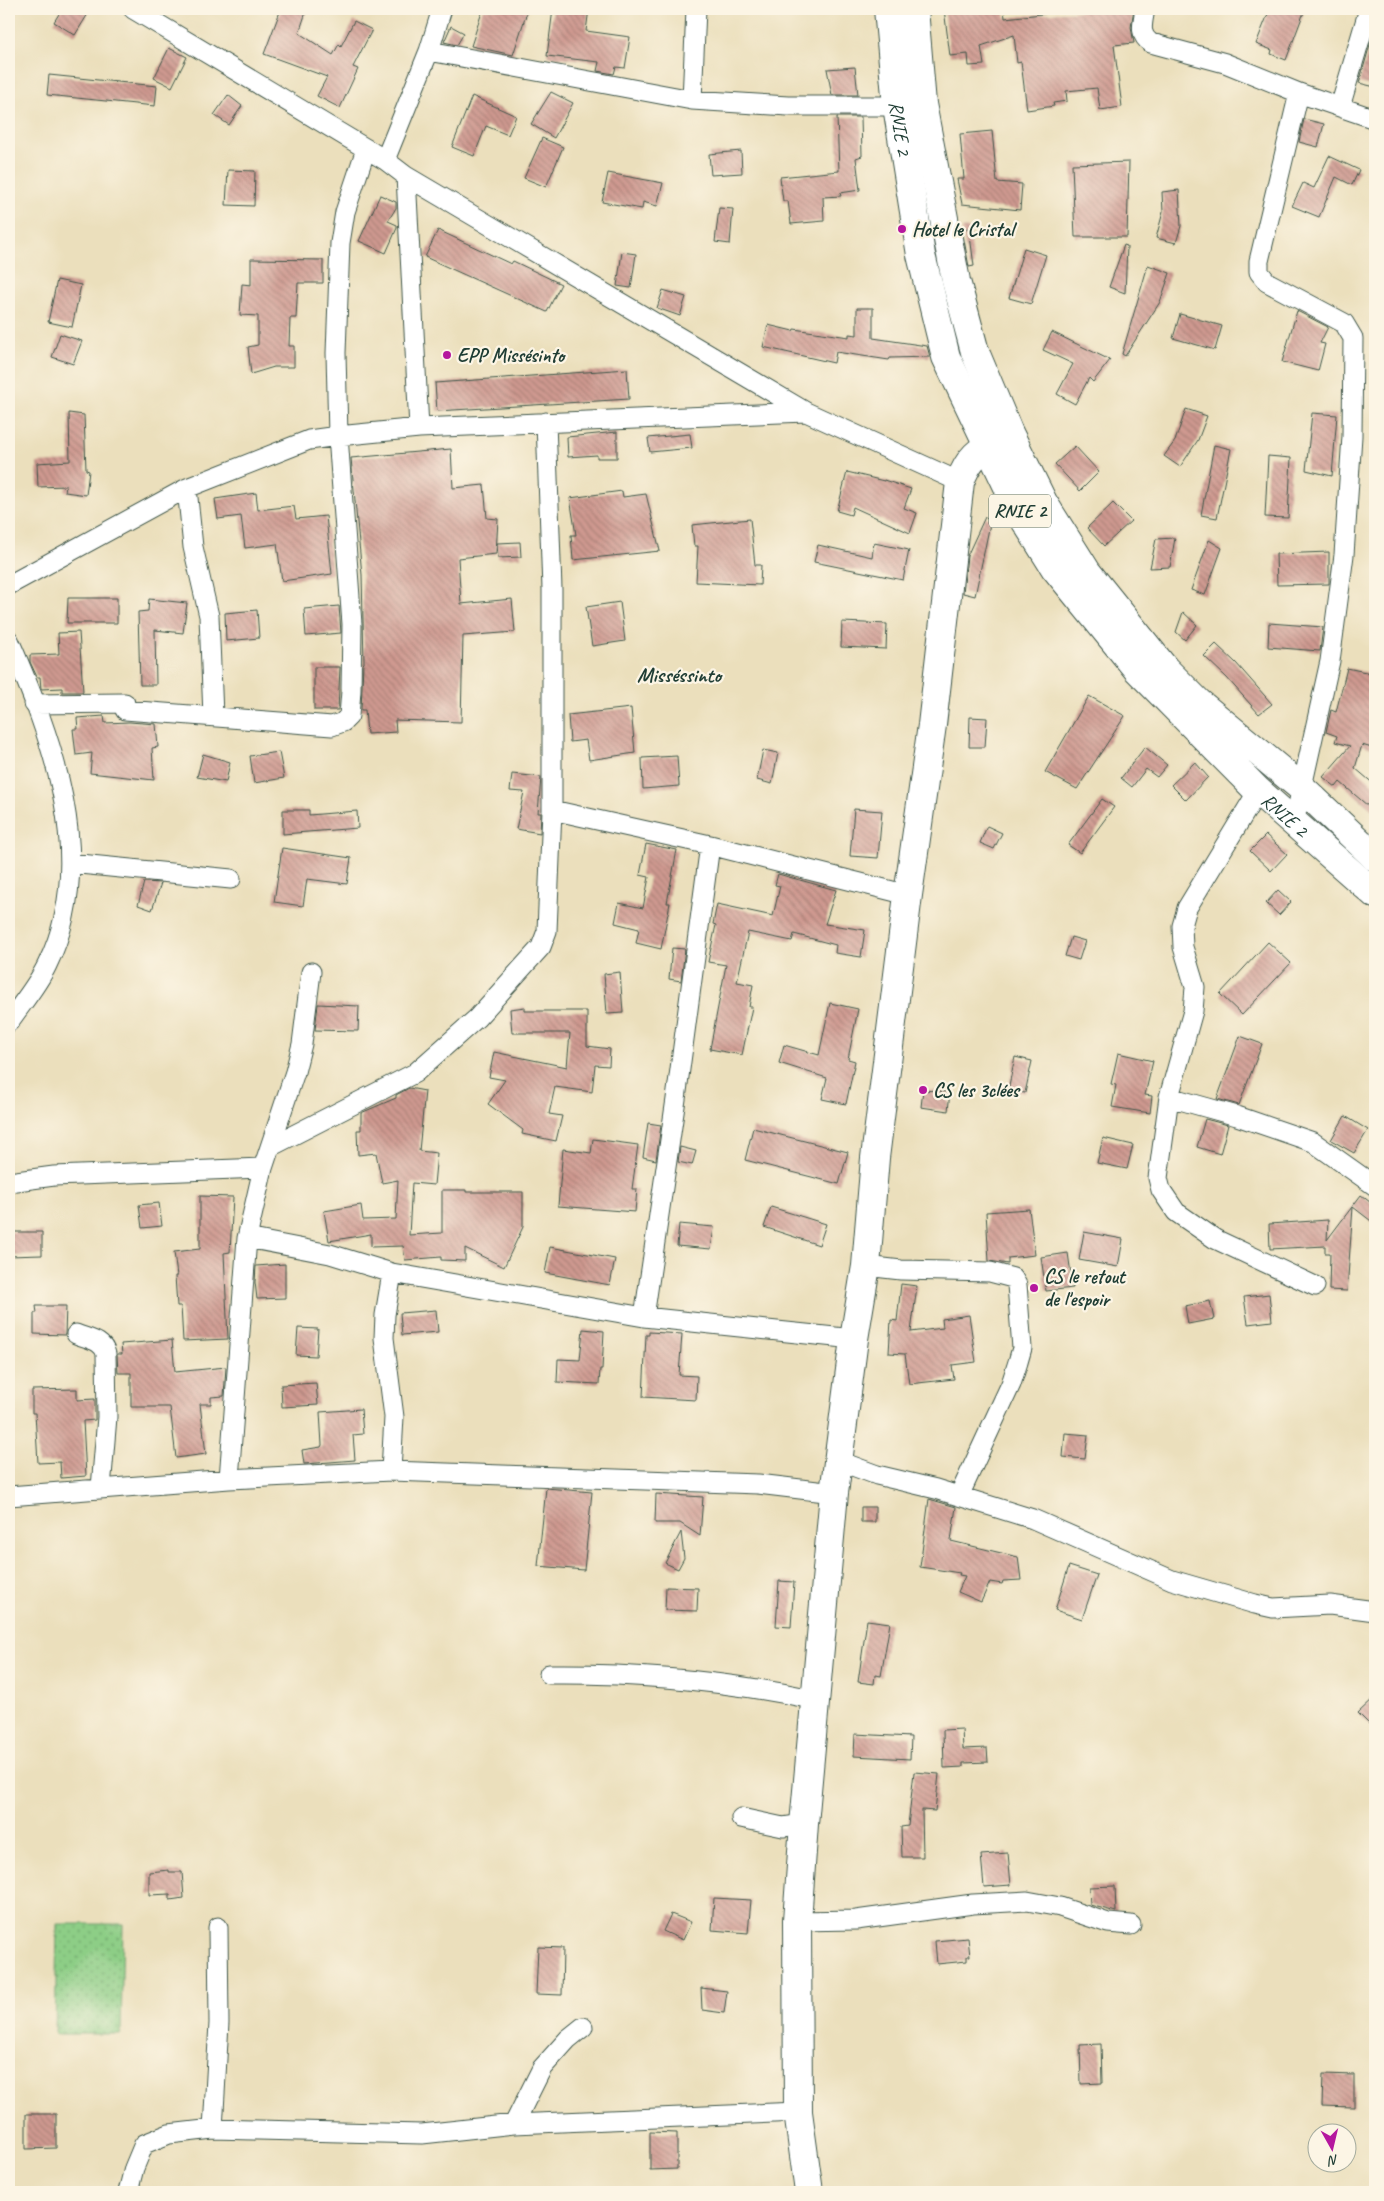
<svg xmlns="http://www.w3.org/2000/svg" width="1384" height="2201" font-family="Caveat,sans-serif">
  <style>
    .grass { fill: url(#grass-dots); stroke: #56865d }
    .building { fill: url(#building-back-hatch) }
    .lines { fill: none; stroke-linecap: round; stroke-linejoin: round }
    .street-casing { stroke: #3e5548; stroke-width: 21 }
    .secondary-casing { stroke: #3e5548; stroke-width: 30 }
    .highway-casing { stroke: #3e5548; stroke-width: 30 }
    .street { stroke: #fff; stroke-width: 19 }
    .secondary { stroke: #fff; stroke-width: 28 }
    .highway { stroke: #fff; stroke-width: 28 }
    .poi-dot { fill: #b5179e; stroke: #fcf5e5; stroke-width: 2 }
    .labels { text-anchor: middle; dominant-baseline: central; stroke-width: 4.5; stroke-linejoin: round; paint-order: stroke }
    .shield { fill: #fcf5e5; stroke: #617469; stroke-width: 1 }
    .shield-label { font-size: 19px; font-weight: bold; fill: #1f3d34 }
    .street-label { font-size: 20px; fill: #1f3d34; stroke: #fcf5e5 }
    .poi-label { font-size: 20px; font-weight: bold; fill: #1f3d34; stroke: #fcf5e5; text-anchor: start }
    .neighbourhood-label { font-size: 21px; font-weight: bold; fill: #1f3d34; stroke: #fcf5e5 }
  </style>
  <defs>
    <pattern id="grass-dots" width="8" height="8" patternUnits="userSpaceOnUse" patternTransform="scale(1.25)"><rect width="8" height="8" fill="#8dce86"/><path d="M2 2h.1M6 6h.1" fill="none" stroke="#73a86e" stroke-width="1.8" stroke-linecap="round"/></pattern>
    <pattern id="building-back-hatch" width="6" height="6" patternUnits="userSpaceOnUse" patternTransform="scale(1.25)"><rect width="6" height="6" fill="#cf9990"/><path d="M-1 5l2 2M0 0l6 6M5-1l2 2" fill="none" stroke="#a77e76"/></pattern>
  </defs>
  <rect width="100%" height="100%" fill="#fcf5e5"/>
  <filter id="ink" filterUnits="userSpaceOnUse"><feTurbulence type="fractalNoise" baseFrequency=".02" numOctaves="2"/><feDisplacementMap in="SourceGraphic" scale="10" xChannelSelector="R" yChannelSelector="G"/><feConvolveMatrix kernelMatrix="1 2 1 2 8 2 1 2 1" color-interpolation-filters="sRGB"/></filter>
  <filter id="wash" filterUnits="userSpaceOnUse"><feTurbulence type="fractalNoise" baseFrequency=".0096" numOctaves="4" result="noise"/><feDisplacementMap in="SourceGraphic" scale="20" xChannelSelector="R" yChannelSelector="G"/><feGaussianBlur stdDeviation="1.12" result="paint"/><feColorMatrix in="noise" values="0 0 0 0 0 0 0 0 0 0 0 0 0 0 0 0 0 1.4 0 .05"/><feComposite in="paint" operator="in"/></filter>
  <g filter="url(#wash)">
    <rect width="100%" height="100%" fill="#ebdfbc"/>
    <!-- grass -->
    <path class="grass" d="M57 1924H123L121 2034H55Z"/>
    <g id="blocks">
      <!-- building -->
      <path class="building" d="M62 9H91L75 35 54 22Z
        M281 9H307L299 33 333 55 339 44 341 46 354 21 372 30 353 67 358 69 340 108 317 96 327 77 264 54Z
        M483 9H528L513 55 471 46Z
        M553 9H589L586 31 630 37 625 68 616 67 614 74 597 71 599 62 547 56Z
        M944 9H1004L1005 18 1060 12 1134 9 1131 27 1134 43 1114 45 1122 107 1100 110 1097 88 1066 91 1067 101 1053 103 1054 106 1027 110 1021 62 1017 63 1014 35 981 46 984 65 969 66 968 54 950 56Z
        M1270 9H1294L1304 12 1286 60 1271 54 1272 50 1256 44Z
        M451 26 464 33 457 45 444 42Z
        M1373 34H1375V87L1359 83Z
        M169 48 187 57 172 87 154 78Z
        M855 67 858 95H832L827 69Z
        M49 75 157 86 155 106 47 95Z
        M551 92 573 103 554 138 531 124Z
        M228 95 242 106 229 125 214 115Z
        M472 96 516 116 508 135 486 126 474 156 452 147Z
        M837 117H861L862 156 856 158 860 190 840 193 841 196 823 197 824 221 791 224 788 201H783L780 177 839 171Z
        M1304 119 1324 124 1318 147 1299 142Z
        M992 131 997 182 1022 184 1020 210 962 204 957 179H964L960 134Z
        M542 138 563 147 546 187 524 178Z
        M741 151 742 173 711 175 709 154Z
        M1329 156 1359 170 1352 185 1336 177 1319 217 1292 206 1303 183 1314 188Z
        M1129 162 1127 237H1075L1072 164Z
        M228 170 255 171 254 206 226 205Z
        M608 173 663 183 657 206 643 202 642 209 602 202Z
        M1179 190 1181 226 1176 243 1156 238 1163 212 1162 192Z
        M380 195 396 202V208L388 221 397 225V228L386 253 359 241Z
        M719 208 733 209 730 244 715 242Z
        M969 228 974 266 969 267 962 229Z
        M438 230 511 264 513 261 561 284 547 312 425 257Z
        M1124 245 1127 246 1125 293 1109 287Z
        M1024 248 1046 255 1031 304 1009 298Z
        M622 252 636 254 631 288 617 286Z
        M251 259 323 260V283H298L296 318H290L289 346H294V367H274L251 374 248 347 258 345V316L240 315 242 284 251 285Z
        M1148 265 1170 273 1160 302 1125 356 1122 354Z
        M57 280 81 285 72 327 48 322Z
        M663 290 686 297 680 316 657 308Z
        M857 308H873V338L927 346 930 357 890 358 889 360 836 352 834 363 763 347 768 325 793 331 794 329 849 337V334L857 335Z
        M1297 311 1328 327 1320 343 1325 344 1318 371 1282 362Z
        M1180 314 1222 326 1215 350 1173 338Z
        M1052 332 1110 360 1093 382 1089 378 1075 404 1057 394 1073 364 1043 350Z
        M60 334 82 341 73 364 52 357Z
        M627 369 629 399 437 411 435 383Z
        M1186 409 1207 416 1198 440 1180 467 1164 456 1175 441Z
        M69 413 84 415 86 470 89 471 86 495 65 492 66 486 38 487 37 463 70 461Z
        M1312 413 1337 415 1332 476 1306 470Z
        M617 432V458H597V455L568 457 567 437Z
        M690 434 692 448 650 452 648 438Z
        M1214 445 1231 449 1217 518 1201 515Z
        M1075 446 1099 472 1080 491 1055 464Z
        M451 449 453 488 484 485 487 518 498 519 496 554 458 558 461 604 512 599 515 632 463 636 461 722 395 720 396 732 367 734 365 710H361L363 664 364 663 362 575 351 458Z
        M1268 456 1291 458 1288 518 1265 517Z
        M847 472 884 481V480L911 489 904 508 917 513 910 533 853 507 851 515 837 511Z
        M622 491 623 497 646 494 660 551 573 560 571 535H576L570 498Z
        M256 493 258 510 294 506 296 519 326 516 332 574 282 581 277 544 245 548 241 516 218 519 215 499Z
        M1113 503 1131 521 1104 546 1087 528Z
        M985 517 991 519 975 596 963 593 967 556Z
        M750 519 755 565H761L760 585 696 582 698 546H694L692 525Z
        M1175 538 1170 567 1150 568 1156 539Z
        M1209 540 1222 548 1205 595 1191 590Z
        M520 542 521 557 498 558 497 543Z
        M874 543 909 550 903 580 814 562 818 545 872 557Z
        M1329 552V584L1277 585 1276 554Z
        M68 598H117V623H67Z
        M149 599 187 603 183 633 155 630 156 685H140L138 612 148 611Z
        M620 602 625 641 592 646 586 607Z
        M339 606 341 633 306 636 304 609Z
        M257 610 259 638 226 641 225 613Z
        M1183 612 1197 625 1185 640 1176 632Z
        M842 622 887 624 886 649 841 647Z
        M1269 623 1323 627 1320 651 1268 647Z
        M79 632 83 692H62V688L41 689 40 677H37L30 662V655L59 654 58 633Z
        M1216 644 1236 663 1272 704 1259 714 1227 678 1204 656Z
        M314 667H340L338 710H314Z
        M1347 668 1375 674V749L1362 745 1355 768 1375 785V812L1340 782 1336 787 1323 777 1350 746 1335 742 1337 736 1326 732 1331 710 1336 712Z
        M1089 696 1125 716 1077 789 1045 772Z
        M631 708 635 753 589 760 586 740 570 742 568 715Z
        M104 716 105 723 129 722 156 724 158 747 152 748 154 780 90 773 92 753 76 755 73 729H78L77 718Z
        M970 717 987 718 985 747H969Z
        M1145 747 1167 765 1157 777 1146 769 1132 787 1121 778Z
        M763 750 778 753 772 784 757 780Z
        M279 752 284 778 254 783 250 756Z
        M203 754 230 762 226 782 197 777Z
        M677 756 679 786 643 789 642 758Z
        M1195 762 1208 777 1186 800 1171 785Z
        M512 774 541 777 538 813H541L540 833 516 829 524 792 510 791Z
        M1102 799 1114 807 1080 853 1068 845Z
        M854 809 882 811 878 858 850 856Z
        M283 810H309V815L357 811 358 828 283 834Z
        M987 826 1002 833 994 849 980 843Z
        M1266 835 1287 854 1271 871 1250 851Z
        M646 844 677 850 667 903H670L661 949 636 943 639 929 615 923 619 903 643 908 649 877 640 875Z
        M282 848 351 858 347 884 307 879 303 906 274 902Z
        M778 874 836 890 825 924 865 930 861 957 835 953 836 945 794 934 792 941 748 932 737 982 753 985 749 1007H752L742 1055 710 1049 726 965 708 962 716 925 713 924 717 904 773 916 780 886 775 885Z
        M144 882 161 883 152 910 138 905Z
        M1278 890 1291 902 1279 915 1266 903Z
        M1071 937 1085 941 1079 960 1065 956Z
        M1268 942 1291 963 1242 1015 1220 994Z
        M672 948 685 949 681 981 669 979Z
        M620 972 623 1013 607 1014 604 974Z
        M830 1003 858 1009 848 1059 855 1061 846 1104 822 1099 827 1078 779 1063 784 1045 819 1055Z
        M318 1004 359 1006 358 1031 315 1030Z
        M525 1007V1011H587V1046L610 1049 609 1066 595 1065 592 1092 555 1087 549 1114 562 1116 556 1141 522 1134 523 1130 488 1104 505 1080 489 1077 494 1052 567 1067 570 1033H512L510 1009Z
        M1240 1036 1262 1044 1239 1105 1217 1099Z
        M1118 1053 1153 1061 1145 1095 1152 1096 1150 1113 1112 1107 1116 1085 1111 1084Z
        M1015 1057 1032 1061 1025 1093 1008 1090Z
        M409 1088 425 1091 419 1151 437 1153 434 1185 412 1183 409 1235 442 1233V1190H466V1192H523V1227L504 1267 465 1248V1261L441 1260V1257L405 1260 403 1246 371 1247V1234L329 1241 324 1211 361 1205 363 1220 396 1219 398 1180 382 1183 376 1153 358 1155 357 1130H361V1113L396 1098V1095Z
        M923 1090 950 1092 948 1111 921 1107Z
        M1345 1116 1368 1130 1354 1153 1331 1140Z
        M1205 1119 1228 1125 1220 1154 1197 1147Z
        M648 1123 661 1125 656 1160 643 1157Z
        M753 1128 848 1152 839 1184 745 1160Z
        M1103 1138 1133 1145 1127 1169 1097 1163Z
        M593 1139 638 1145 632 1189H637L635 1212 558 1206 563 1149 591 1153Z
        M680 1147 696 1151 692 1165 678 1162Z
        M1361 1195 1375 1206V1224L1353 1207 1347 1291 1329 1290 1330 1253H1325V1246L1270 1249 1269 1224 1328 1220 1327 1240Z
        M200 1196 233 1197 230 1252 224 1253 228 1339 183 1341 181 1306H177L175 1276H177L174 1252 200 1249Z
        M159 1203 162 1226 142 1228 139 1205Z
        M771 1207 826 1224 819 1245 764 1227Z
        M1029 1209 1035 1255 1008 1258V1264L989 1261 986 1212Z
        M679 1224 714 1227 711 1249 677 1246Z
        M9 1232H42V1255L9 1256Z
        M1084 1232 1123 1239 1118 1267 1079 1260Z
        M550 1247 615 1259 610 1285 545 1273Z
        M1068 1253 1073 1288 1046 1291 1041 1257Z
        M285 1264V1298L257 1299 255 1282 256 1266Z
        M901 1284 917 1286 911 1332 943 1328 942 1319 969 1315 976 1362 952 1365 954 1379 909 1384 905 1354 889 1353 891 1320 897 1321Z
        M1269 1294 1272 1321 1248 1324 1244 1297Z
        M1210 1301 1214 1319 1188 1324 1185 1306Z
        M36 1306H66L65 1335 34 1334V1313H37Z
        M436 1310 438 1332 402 1335 400 1313Z
        M298 1328 318 1329 316 1356 296 1355Z
        M583 1329 604 1331 602 1369H600L599 1384 557 1382 558 1359 580 1360Z
        M649 1332 682 1334 679 1375 697 1376 696 1400 643 1397 646 1335H649Z
        M172 1340 175 1372 226 1367 224 1396 211 1397V1404H200L206 1454 176 1458 170 1407H131V1373H118L117 1354H122L121 1344Z
        M316 1383 318 1405 282 1407 281 1385Z
        M77 1389V1400L95 1399V1420L83 1421 86 1476 61 1478 60 1462 38 1463 35 1413H32V1390Z
        M361 1409 363 1434 353 1435 355 1460 304 1464 302 1450 321 1447 322 1445 320 1412Z
        M1065 1433 1088 1435 1085 1459 1063 1457Z
        M546 1488 592 1492 584 1570 538 1566Z
        M656 1494 703 1497 700 1536 680 1523H655Z
        M929 1499 956 1507 951 1541 1018 1557 1021 1580 1003 1581 1002 1584 990 1582 981 1602 958 1592 965 1576 959 1575 960 1573 920 1567Z
        M861 1507H875V1522H861Z
        M681 1532 684 1558 678 1569 665 1563Z
        M1069 1566 1097 1575 1082 1619 1055 1610Z
        M779 1581 794 1582 791 1627 776 1626Z
        M666 1587 698 1588 697 1611 665 1610Z
        M867 1620 890 1623 881 1676 875 1675 874 1684 858 1682Z
        M1375 1697V1730L1358 1713Z
        M962 1729 963 1749 987 1748 988 1762 963 1763V1767L944 1768 943 1730Z
        M855 1734 911 1737 910 1759 854 1756Z
        M914 1772 939 1774 935 1811 922 1810 923 1857H902L901 1827 908 1826Z
        M1008 1853 1011 1885 984 1887 981 1855Z
        M169 1870V1872H182L184 1898 170 1900V1894L149 1895V1872Z
        M1115 1886 1116 1912 1090 1905 1089 1887Z
        M714 1898 751 1900 748 1933 712 1930Z
        M671 1914 691 1922 683 1940 663 1931Z
        M968 1938 970 1956H967V1961L937 1964 935 1941Z
        M538 1947 563 1948 562 1995 536 1994Z
        M701 1988 727 1991 724 2013 702 2010Z
        M1101 2044 1102 2083 1081 2084 1080 2045Z
        M1323 2074 1354 2075V2107L1322 2106Z
        M26 2114H56V2148L26 2149Z
        M650 2132 677 2133V2169L650 2170Z"/>
    </g>
  </g>
  <g filter="url(#ink)">
    <use href="#blocks" fill-opacity="0" stroke="#3e5548" stroke-width="1"/>
    <g class="lines">
      <!-- street casing -->
      <g class="street-casing">
        <path id="street" d="M133 9 385 160 406 176 806 412
          M1145 9C1143 22 1138 35 1151 43L1225 63 1299 93 1375 119
          M429 51 442 9
          M692 100 696 9
          M1340 107 1369 9
          M385 160 429 51 692 100 788 106H897
          M406 176 419 428
          M546 422 552 589V810L710 845 908 895
          M187 488 193 547 209 616 213 716
          M9 585 187 488 309 440 338 436 419 428 806 412 960 482
          M9 640C52 738 99 861 47 965 37 986 22 1003 9 1022
          M34 704 125 703V710L332 726 343 722 349 716 351 691 352 624 338 436 336 353 340 243 345 212 366 149
          M1294 823 1330 661 1344 555 1352 436 1353 338 1344 323 1267 282 1259 272V261L1299 93
          M710 845 676 1099 644 1317 854 1339
          M70 863 231 879
          M1169 1097 1193 1011 1195 987 1183 947 1182 926 1187 908 1258 791
          M270 1147 415 1073 477 1018 541 947 547 931 552 810
          M9 1182 54 1176 263 1168
          M247 1238 330 1254 392 1273 644 1317
          M866 1266 901 1270 990 1272 1013 1278 1017 1285 1022 1348 1018 1362 1011 1384 959 1496
          M1315 1286 1215 1239 1176 1212 1161 1190 1158 1178 1169 1097 1237 1116 1313 1142 1375 1186
          M76 1334C88 1339 103 1340 106 1354L107 1417 101 1488
          M839 1461 877 1475 936 1489 1033 1519 1172 1580 1255 1604 1273 1608 1330 1605 1375 1611
          M391 1471 394 1417 384 1338 385 1315 392 1273
          M229 1479 247 1238 263 1168 295 1072 302 1044 311 972
          M9 1496 229 1479 391 1471 758 1484 834 1493
          M549 1674C639 1673 728 1681 817 1700
          M741 1818 783 1827 804 1824
          M797 1921 856 1920 973 1904 1027 1901 1060 1907 1108 1923 1131 1925
          M583 2027 568 2039 542 2068 514 2124 798 2112
          M213 2129 219 2023 218 1927
          M128 2192 134 2168 144 2144 169 2134 213 2129 422 2134 514 2124"/>
      </g>
      <!-- secondary casing -->
      <g class="secondary-casing">
        <path id="secondary" d="M809 2192 798 2112 797 1921 804 1824 834 1493 854 1339 866 1266 875 1158 908 895 932 725 960 482C970 453 983 449 1008 433"/>
      </g>
      <!-- highway casing -->
      <g class="highway-casing">
        <g id="highway">
          <path id="s1" d="M888 9 897 106 921 255 946 357 1021 514 1055 568 1137 669 1258 791 1375 894"/>
          <path d="M914 9 922 104 956 281 975 352 1009 433 1043 502 1087 572 1165 669 1198 702 1303 789 1375 857"/>
        </g>
      </g>
      <!-- street -->
      <use href="#street" class="street"/>
      <!-- secondary -->
      <use href="#secondary" class="secondary"/>
      <!-- highway -->
      <use href="#highway" class="highway"/>
    </g>
  </g>
  <!-- markers -->
  <g class="poi-dot">
    <circle cx="902" cy="229" r="5"/>
    <circle cx="447" cy="355" r="5"/>
    <circle cx="923" cy="1090" r="5"/>
    <circle cx="1034" cy="1288" r="5"/>
  </g>
  <g class="labels">
    <!-- shield labels -->
    <rect class="shield" x="989" y="494.5" width="62" height="33" rx="4"/>
    <g class="shield-label">
      <text x="1020" y="511">RNIE 2</text>
    </g>
    <!-- street labels -->
    <g class="street-label">
      <text stroke="none"><textPath href="#s1" startOffset="120">RNIE 2</textPath></text>
      <text stroke="none"><textPath href="#s1" startOffset="929">RNIE 2</textPath></text>
    </g>
    <!-- poi labels -->
    <g class="poi-label">
      <text x="912" y="229">Hotel le Cristal</text>
      <text x="457" y="355">EPP Missésinto</text>
      <text x="933" y="1090">CS les 3clées</text>
      <text x="1044" y="1276">CS le retout<tspan x="1044" dy="23">de l'espoir</tspan></text>
    </g>
    <!-- neighbourhood labels -->
    <g class="neighbourhood-label">
      <text x="679" y="675">Misséssinto</text>
    </g>
  </g>
  <!-- margin -->
  <rect width="1384" height="2201" fill="none" stroke="#fcf5e5" stroke-width="30"/>
  <!-- north arrow -->
  <g transform="translate(1332 2148) rotate(172)"><circle r="24" fill="#fcf5e5" stroke="#a4ab9e"/>
  <path d="M0-4L9 19L0 12L-9 19Z" fill="#b5179e"/>
  <text y="-8" font-size="14" font-weight="bold" text-anchor="middle" fill="#1f3d34">N</text>
  </g>
</svg>
